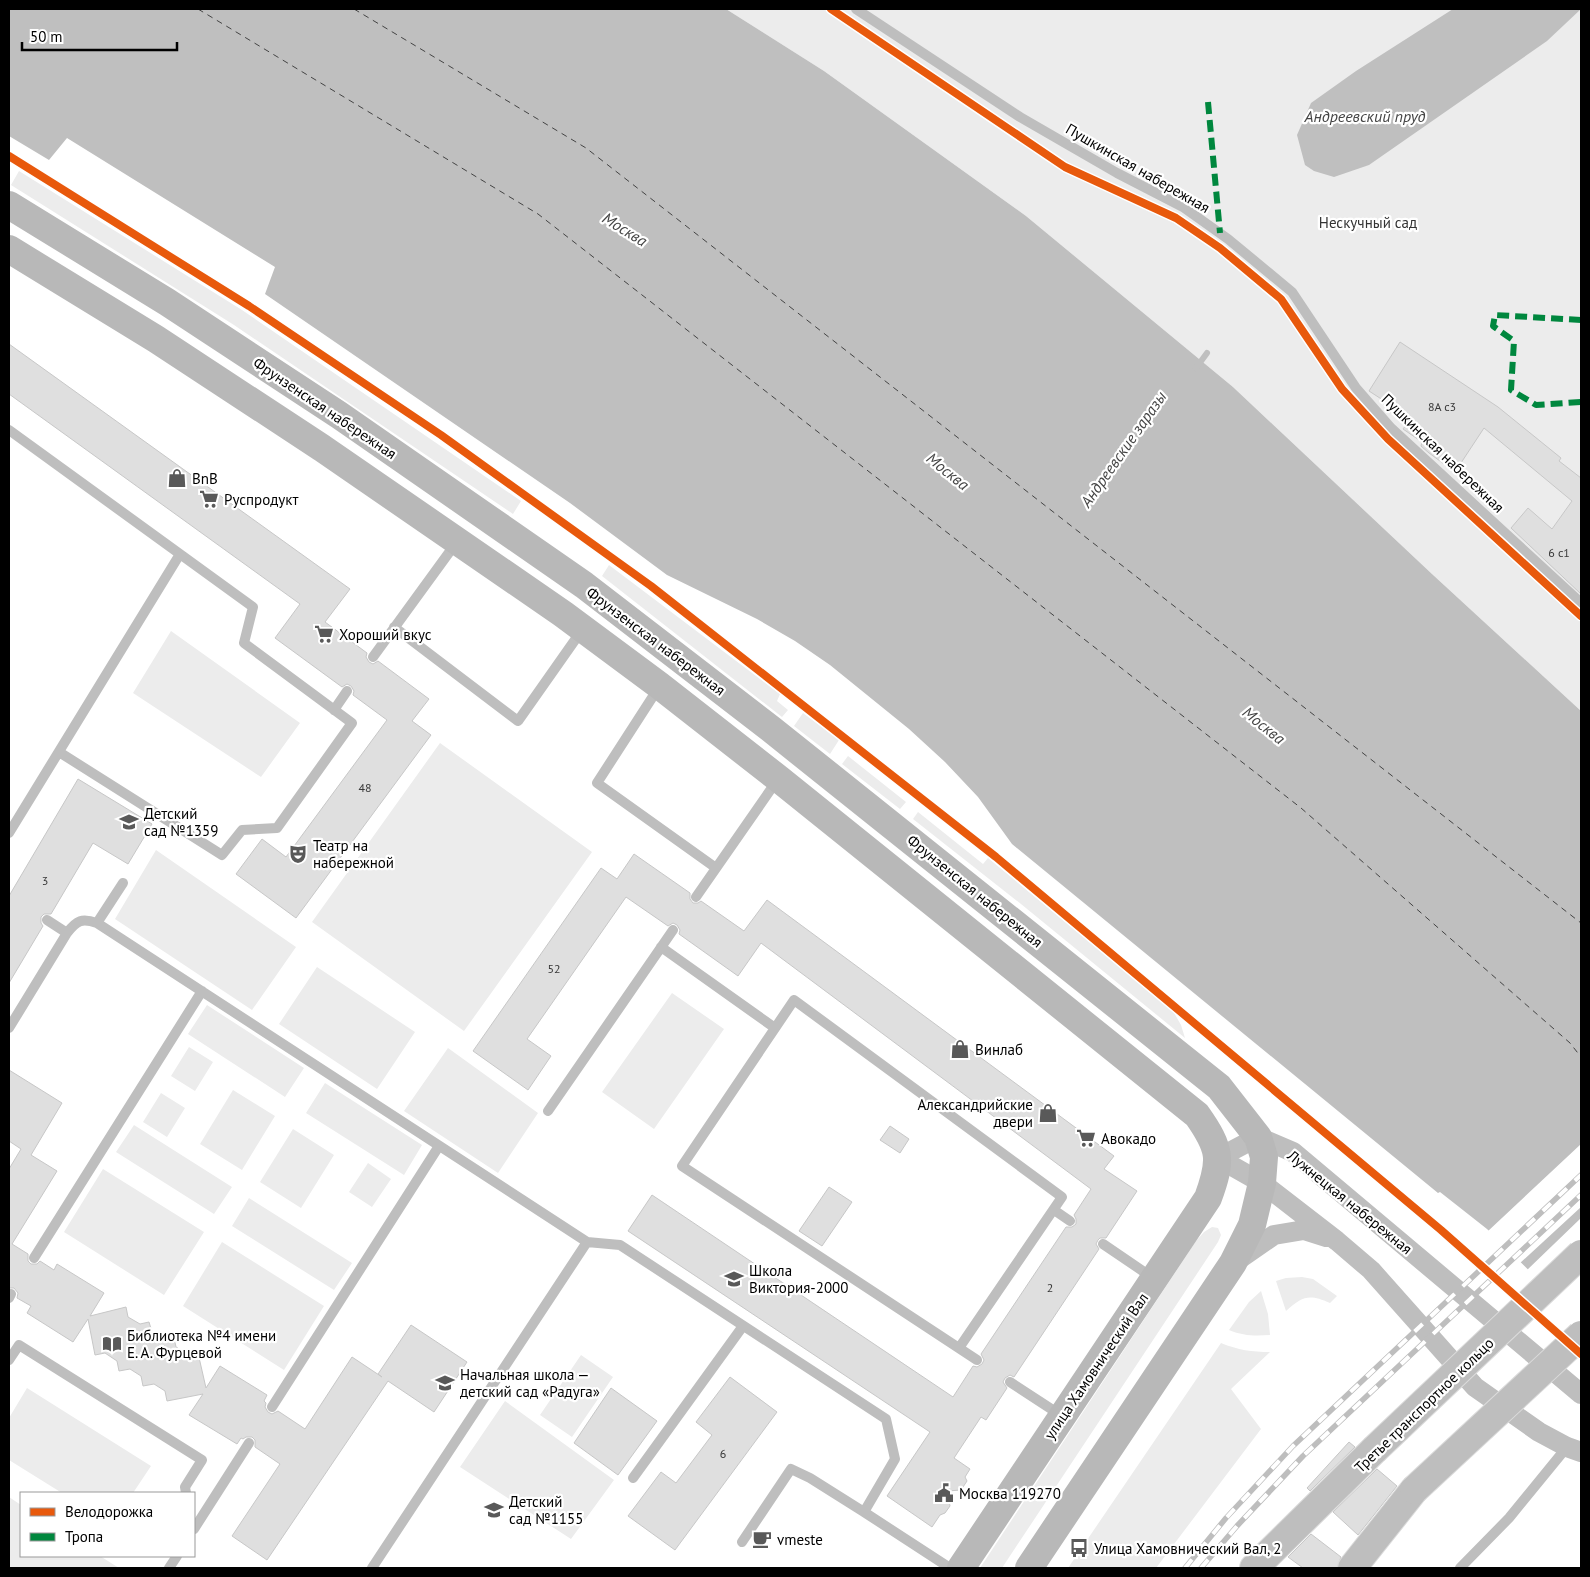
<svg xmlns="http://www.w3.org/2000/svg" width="1590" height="1577" font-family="'PT Sans',sans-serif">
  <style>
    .green { fill: #ececec }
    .water { fill: #bfbfbf }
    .pier { fill: #fff }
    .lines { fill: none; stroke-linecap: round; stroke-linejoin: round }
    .stream { stroke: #bfbfbf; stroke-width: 6 }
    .ferry { stroke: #444; stroke-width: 1; stroke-dasharray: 6 5; stroke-linecap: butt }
    .building { fill: #dfdfdf; stroke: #c7c7c7 }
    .primary-casing { stroke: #dbdbdb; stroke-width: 30 }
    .service { stroke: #bebebe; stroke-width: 10 }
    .minor { stroke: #bebebe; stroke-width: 20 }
    .secondary { stroke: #b8b8b8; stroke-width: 28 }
    .primary { stroke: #bebebe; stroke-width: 28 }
    .rail-casing { stroke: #bebebe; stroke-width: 5.5 }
    .rail { stroke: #fff; stroke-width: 4; stroke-dasharray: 11; stroke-linecap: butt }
    .primary-bridge-casing { stroke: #dbdbdb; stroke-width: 30; stroke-linecap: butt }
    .primary-bridge { stroke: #bebebe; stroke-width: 28 }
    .quiet { stroke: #00873e; stroke-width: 6; stroke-dasharray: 12 6; stroke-linecap: butt }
    .cycleway-casing { stroke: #fff; stroke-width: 11 }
    .cycleway { stroke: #e8590c; stroke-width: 8 }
    .labels { text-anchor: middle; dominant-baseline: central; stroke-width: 4.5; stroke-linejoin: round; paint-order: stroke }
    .number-label { font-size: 12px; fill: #383838 }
    .street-label { font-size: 15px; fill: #000; stroke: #fff }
    .park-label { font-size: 15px; fill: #333; stroke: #fff }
    .poi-label { font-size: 15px; fill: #000; stroke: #fff; text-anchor: start }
    .water-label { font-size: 16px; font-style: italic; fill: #444; stroke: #fff }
  </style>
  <rect width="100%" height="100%" fill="#fff"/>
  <!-- green -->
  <path class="green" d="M726 9H1581V711L1432 574 1233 387 1026 216 824 71Z
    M19 171 242 310 521 501 513 514 234 325 11 185Z
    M609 565 780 694 777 701 788 710 782 717 602 576Z
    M171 631 300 723 261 777 133 693Z
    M803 713 839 740 830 754 794 726Z
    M440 743 592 852 464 1031 312 922Z
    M848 756 906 802 900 809 842 764Z
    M918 812 983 864 988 858 1173 1011 1181 1025 1185 1038 1021 904 913 819Z
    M156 850 296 947 252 1010 115 919Z
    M317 967 415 1032 377 1089 279 1024Z
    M672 993 724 1029 654 1129 602 1092Z
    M207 1005 304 1068 285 1097 188 1034Z
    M189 1047 213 1062 195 1091 171 1076Z
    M448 1048 538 1113 498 1173 404 1111Z
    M325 1083 422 1145 404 1175 306 1113Z
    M233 1090 275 1116 242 1170 200 1144Z
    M161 1093 185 1108 167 1137 143 1122Z
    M134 1125 232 1187 214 1214 116 1152Z
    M293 1129 334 1155 301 1208 260 1182Z
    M368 1163 391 1179 372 1207 349 1192Z
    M103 1169 204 1232 164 1295 64 1232Z
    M249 1198 352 1263 334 1290 232 1226Z
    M1212 1227 1218 1228 1221 1235 1218 1242 1002 1568H980L1196 1241 1204 1232Z
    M222 1242 324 1306 284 1370 183 1306Z
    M1302 1277 1313 1279 1337 1296 1330 1303C1309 1294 1303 1296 1286 1311L1276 1281 1286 1278Z
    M1261 1291 1268 1314 1270 1335C1255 1336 1243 1336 1229 1330L1249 1302Z
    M1221 1343C1238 1350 1252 1352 1270 1352L1231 1389 1261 1429 1156 1568H1068Z
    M581 1355 613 1377 572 1437 540 1415Z
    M27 1388 151 1466 133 1493H62L9 1460V1418Z
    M505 1401 614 1480 571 1539 460 1467Z
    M9 1497 21 1505V1556H100L119 1568H9Z"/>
  <!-- water -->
  <path class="water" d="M9 9H726L824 71 1026 216 1233 387 1432 574 1581 711V1322L1487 1229 1440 1192 1438 1193 1012 844 978 797 945 762 909 729 830 665 795 641 757 619 667 575 570 503 265 294 275 267 67 138 49 160 9 136Z
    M1453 9H1581L1547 41 1369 165 1334 177 1314 171 1305 165 1297 135 1311 103 1356 71Z"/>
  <!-- pier -->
  <path class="pier" d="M1581 1144V1207L1519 1264 1487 1232Z
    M1581 1218V1324L1526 1271Z"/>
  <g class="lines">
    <!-- stream -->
    <path class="stream" d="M1196 368 1207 353"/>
    <!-- ferry -->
    <path class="ferry" d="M198 9 538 214 1301 808 1570 1043 1581 1057
      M354 9 586 148 1581 923"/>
  </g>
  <!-- building -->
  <path class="building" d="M1400 342 1498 407 1561 458 1559 461 1581 478V594L1511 528 1528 508 1552 529 1572 501 1484 428 1455 472 1429 453 1421 446 1422 442 1403 429 1406 425 1387 409 1389 404 1369 391Z
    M9 344 350 589 325 622 367 653 366 657 369 662 373 664 378 661 429 699 412 721 431 735 296 918 236 874 262 839 286 857 387 720 353 695 354 691 351 686 347 684 342 687 275 638 300 604 9 394Z
    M78 779 152 824 128 864 93 843 51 914H44L41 917V923L43 926 9 983V896Z
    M634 854 690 893V899L693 903H698L701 901 744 931 767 900 1114 1156 1104 1169 1137 1191 1106 1238H1100L1098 1240 1096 1244 1099 1249 1014 1377 1010 1375 1005 1378 1003 1382 1007 1388 986 1420 981 1417 954 1458 970 1469 965 1477 967 1481 961 1490 947 1491 950 1506 945 1513 940 1515 932 1527 887 1496 930 1432 628 1231 652 1195 953 1397 973 1366 977 1367 982 1364 984 1360 981 1354 1066 1227H1072L1076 1224V1219L1074 1215 1091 1189 761 943 738 976 679 934 680 930 677 925 673 923 668 926 626 897 527 1039 551 1056 528 1090 473 1051 601 868 617 879Z
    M9 1070 62 1103 31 1155 57 1171 12 1244 28 1254V1261L31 1264H37L40 1261 54 1270 57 1264 104 1293 90 1316 126 1307 128 1317 140 1324 149 1322 152 1332 165 1340 174 1338 176 1347 189 1355 198 1353 206 1388 220 1366 267 1395 264 1401 266 1403 265 1407 268 1412 272 1414 278 1411 305 1429 352 1357 382 1377 378 1374 411 1325 467 1362 434 1412 388 1381 267 1560 232 1536 280 1464 255 1447V1440L252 1437H246L243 1439 241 1438 237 1444 189 1415 203 1394 167 1401 165 1391 154 1384 143 1386 141 1376 130 1369 119 1371 117 1361 105 1353 95 1355 88 1319 73 1342 27 1313 31 1306 17 1298 18 1293 14 1288H9V1169L21 1149 9 1141Z
    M890 1126 909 1139 900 1153 880 1140Z
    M829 1187 852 1202 822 1246 799 1231Z
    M730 1377 777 1412 675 1550 628 1516 661 1472 676 1483 712 1435 696 1422Z
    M611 1388 657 1421 618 1475 574 1443Z
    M1349 1442 1355 1447 1310 1491 1307 1488Z
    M1377 1469 1397 1486 1358 1535 1333 1512Z
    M1311 1534 1341 1557 1337 1568H1303L1288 1557Z"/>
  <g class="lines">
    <!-- primary casing -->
    <g class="primary-casing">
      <path id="primary" d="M1254 1568 1374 1450
        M1352 1568 1414 1490"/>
    </g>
    <!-- service -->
    <path class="service" d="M856 9 1020 117 1117 173 1183 207 1228 239 1292 292 1356 388 1391 428 1581 603
      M9 430 253 607 244 643 352 723 277 828 242 830 222 855 59 752
      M394 627 518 721 582 630
      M373 657 456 543
      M659 687 597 783 716 868
      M334 710 347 691
      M9 833 180 554
      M696 897 778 779
      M47 920 67 933
      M97 923 584 1240 587 1242 620 1245 886 1419 895 1459 864 1512 950 1568
      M661 947 775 1028
      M9 1028 67 933C77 920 82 918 97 923L123 883
      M548 1111 673 930
      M1054 1210 1070 1221
      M1103 1244 1153 1278
      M34 1258 202 991
      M9 1298 11 1294
      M959 1348 1062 1197 794 1000 682 1166 977 1360
      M9 1360 19 1345 202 1460 185 1487 186 1493
      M1010 1382 1062 1416
      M272 1407 439 1146
      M633 1478 743 1326
      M194 1529 249 1443
      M742 1542 791 1469 810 1478 864 1512
      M169 1568 177 1556
      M372 1568 587 1242
      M1460 1568 1509 1518 1567 1447"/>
    <!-- minor -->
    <path class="minor" d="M1218 1158 1262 1183 1337 1241 1371 1270 1475 1387 1539 1432 1567 1447 1581 1452
      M1218 1158 1258 1137 1293 1152 1581 1394
      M1235 1262 1274 1235 1304 1230 1326 1237"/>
    <!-- secondary -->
    <path class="secondary" d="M9 205 167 302 339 415 584 585 771 729 1219 1087 1258 1137 1264 1157 1262 1183 1252 1225 1233 1263 1029 1568
      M9 249 156 339 322 448 563 614 660 686 779 779 1197 1115C1221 1149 1222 1160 1208 1198L961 1568"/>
    <!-- primary -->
    <use href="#primary" class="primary"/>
    <!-- rail casing -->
    <g class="rail-casing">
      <path id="rail" d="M1185 1568 1226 1518 1293 1446 1581 1175
        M1201 1568 1237 1526 1303 1456 1581 1195"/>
    </g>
    <!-- rail -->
    <use href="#rail" class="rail"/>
    <!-- primary-bridge casing -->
    <g class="primary-bridge-casing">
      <path id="primary-bridge" d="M1374 1450 1581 1254
        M1414 1490 1581 1335"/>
    </g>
    <!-- primary-bridge -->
    <use href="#primary-bridge" class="primary-bridge"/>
    <!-- quiet -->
    <path class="quiet" d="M1208 102 1220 233
      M1581 320 1495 315 1493 326 1514 341 1511 390 1536 405 1581 402"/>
    <!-- cycleway casing -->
    <g class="cycleway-casing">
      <path id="cycleway" d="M831 9 1065 167 1176 218 1220 248 1281 299 1342 389 1388 439 1581 616
        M9 156 249 306 441 435 651 586 996 857 1441 1230 1581 1354"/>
    </g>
    <!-- cycleway -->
    <use href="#cycleway" class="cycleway"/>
  </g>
  <!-- icons -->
  <defs>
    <g id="shop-bare" transform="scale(1.5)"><path d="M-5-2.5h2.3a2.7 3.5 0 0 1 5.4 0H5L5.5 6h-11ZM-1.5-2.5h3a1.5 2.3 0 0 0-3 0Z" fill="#595959" stroke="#fff" stroke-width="2.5" paint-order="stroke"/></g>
    <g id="supermarket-bare" transform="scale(1.5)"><path d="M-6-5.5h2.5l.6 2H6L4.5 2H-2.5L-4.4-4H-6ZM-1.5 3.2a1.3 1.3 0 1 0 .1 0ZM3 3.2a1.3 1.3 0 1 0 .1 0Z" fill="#595959" stroke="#fff" stroke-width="2.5" paint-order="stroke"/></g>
    <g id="school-bare" transform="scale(1.5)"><path d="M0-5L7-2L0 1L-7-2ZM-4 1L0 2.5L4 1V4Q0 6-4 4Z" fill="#595959" stroke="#fff" stroke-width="2.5" paint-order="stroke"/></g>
    <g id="theatre-bare" transform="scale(1.5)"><path d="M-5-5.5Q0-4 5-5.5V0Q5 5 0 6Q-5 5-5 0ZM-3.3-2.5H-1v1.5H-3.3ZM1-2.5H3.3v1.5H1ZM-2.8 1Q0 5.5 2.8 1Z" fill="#595959" stroke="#fff" stroke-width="2.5" paint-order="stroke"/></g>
    <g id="library-bare" transform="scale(1.5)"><path d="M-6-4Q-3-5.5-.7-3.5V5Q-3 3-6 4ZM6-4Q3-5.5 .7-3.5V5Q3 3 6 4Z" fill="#595959" stroke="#fff" stroke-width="2.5" paint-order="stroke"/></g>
    <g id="civic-bare" transform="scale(1.5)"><path d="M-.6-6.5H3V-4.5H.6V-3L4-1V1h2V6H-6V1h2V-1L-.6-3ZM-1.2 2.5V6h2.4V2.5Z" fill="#595959" stroke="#fff" stroke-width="2.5" paint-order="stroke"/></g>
    <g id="cafe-bare" transform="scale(1.5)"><path d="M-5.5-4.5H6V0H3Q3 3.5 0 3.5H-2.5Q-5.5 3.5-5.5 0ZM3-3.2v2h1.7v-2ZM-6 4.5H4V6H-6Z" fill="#595959" stroke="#fff" stroke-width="2.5" paint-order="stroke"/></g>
    <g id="bus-bare" transform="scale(1.5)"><path d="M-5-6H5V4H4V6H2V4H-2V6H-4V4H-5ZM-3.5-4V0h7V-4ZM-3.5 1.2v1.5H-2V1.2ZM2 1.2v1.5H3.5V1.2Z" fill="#595959" stroke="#fff" stroke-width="2.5" paint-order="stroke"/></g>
  </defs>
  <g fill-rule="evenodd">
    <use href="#shop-bare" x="177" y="478"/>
    <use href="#supermarket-bare" x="209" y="499"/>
    <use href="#supermarket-bare" x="324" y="634"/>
    <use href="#school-bare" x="129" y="822"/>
    <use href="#theatre-bare" x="298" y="854"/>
    <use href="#shop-bare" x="960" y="1049"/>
    <use href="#shop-bare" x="1048" y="1113"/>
    <use href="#supermarket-bare" x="1086" y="1138"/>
    <use href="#school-bare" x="734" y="1279"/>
    <use href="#library-bare" x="112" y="1344"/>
    <use href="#school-bare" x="445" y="1383"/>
    <use href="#civic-bare" x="944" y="1493"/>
    <use href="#school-bare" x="494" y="1510"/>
    <use href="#cafe-bare" x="762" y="1539"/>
    <use href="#bus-bare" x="1079" y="1548"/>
  </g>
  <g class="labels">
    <!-- number labels -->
    <g class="number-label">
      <text x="1442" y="406">8А с3</text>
      <text x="1559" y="552">6 с1</text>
      <text x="365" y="787">48</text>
      <text x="45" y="880">3</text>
      <text x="554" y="968">52</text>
      <text x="1050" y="1287">2</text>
      <text x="723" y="1453">6</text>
    </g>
    <!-- street labels -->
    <g class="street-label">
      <text transform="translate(1138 168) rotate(30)">Пушкинская набережная</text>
      <text transform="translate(325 408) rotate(34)">Фрунзенская набережная</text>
      <text transform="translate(1443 453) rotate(44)">Пушкинская набережная</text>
      <text transform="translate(656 641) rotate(37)">Фрунзенская набережная</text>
      <text transform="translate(975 891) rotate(39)">Фрунзенская набережная</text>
      <text transform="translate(1350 1202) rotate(39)">Лужнецкая набережная</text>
      <text transform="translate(1096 1366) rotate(-56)">улица Хамовнический Вал</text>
      <text transform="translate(1424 1405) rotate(-44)">Третье транспортное кольцо</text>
    </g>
    <!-- park labels -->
    <g class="park-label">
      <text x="1368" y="222">Нескучный сад</text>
    </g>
    <!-- poi labels -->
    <g class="poi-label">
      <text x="192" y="478">BnB</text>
      <text x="224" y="499">Руспродукт</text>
      <text x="339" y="634">Хороший вкус</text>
      <text x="144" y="813">Детский<tspan x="144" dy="17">сад №1359</tspan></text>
      <text x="313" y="845">Театр на<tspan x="313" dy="17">набережной</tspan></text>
      <text x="975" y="1049">Винлаб</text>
      <text x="1033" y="1104" text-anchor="end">Александрийские<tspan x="1033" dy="17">двери</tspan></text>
      <text x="1101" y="1138">Авокадо</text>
      <text x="749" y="1270">Школа<tspan x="749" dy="17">Виктория-2000</tspan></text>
      <text x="127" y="1335">Библиотека №4 имени<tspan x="127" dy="17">Е. А. Фурцевой</tspan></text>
      <text x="460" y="1374">Начальная школа —<tspan x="460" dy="17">детский сад «Радуга»</tspan></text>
      <text x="959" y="1493">Москва 119270</text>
      <text x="509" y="1501">Детский<tspan x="509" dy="17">сад №1155</tspan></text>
      <text x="777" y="1539">vmeste</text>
      <text x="1094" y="1548">Улица Хамовнический Вал, 2</text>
    </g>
    <!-- water labels -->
    <g class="water-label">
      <text x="1365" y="116">Андреевский пруд</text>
      <text transform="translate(625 229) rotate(32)">Москва</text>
      <text transform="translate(1123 449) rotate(-55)">Андреевские заразы</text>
      <text transform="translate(948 471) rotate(39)">Москва</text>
      <text transform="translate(1264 725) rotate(39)">Москва</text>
    </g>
  </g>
  <!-- border -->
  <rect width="1590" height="1577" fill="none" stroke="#000000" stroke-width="20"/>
  <!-- legend -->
  <rect x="20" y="1492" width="175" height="65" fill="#ffffff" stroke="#999999"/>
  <rect x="30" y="1508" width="25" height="8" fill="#e8590c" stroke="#999999"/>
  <text x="65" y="1517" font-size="15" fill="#000000">Велодорожка</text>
  <rect x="30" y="1533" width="25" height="8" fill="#00873e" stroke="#999999"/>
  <text x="65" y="1542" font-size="15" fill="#000000">Тропа</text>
  <!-- scale -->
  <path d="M22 42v8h155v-8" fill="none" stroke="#000000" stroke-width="2.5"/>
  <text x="30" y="42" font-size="15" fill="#000000" stroke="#ffffff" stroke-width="4" paint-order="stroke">50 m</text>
</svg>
